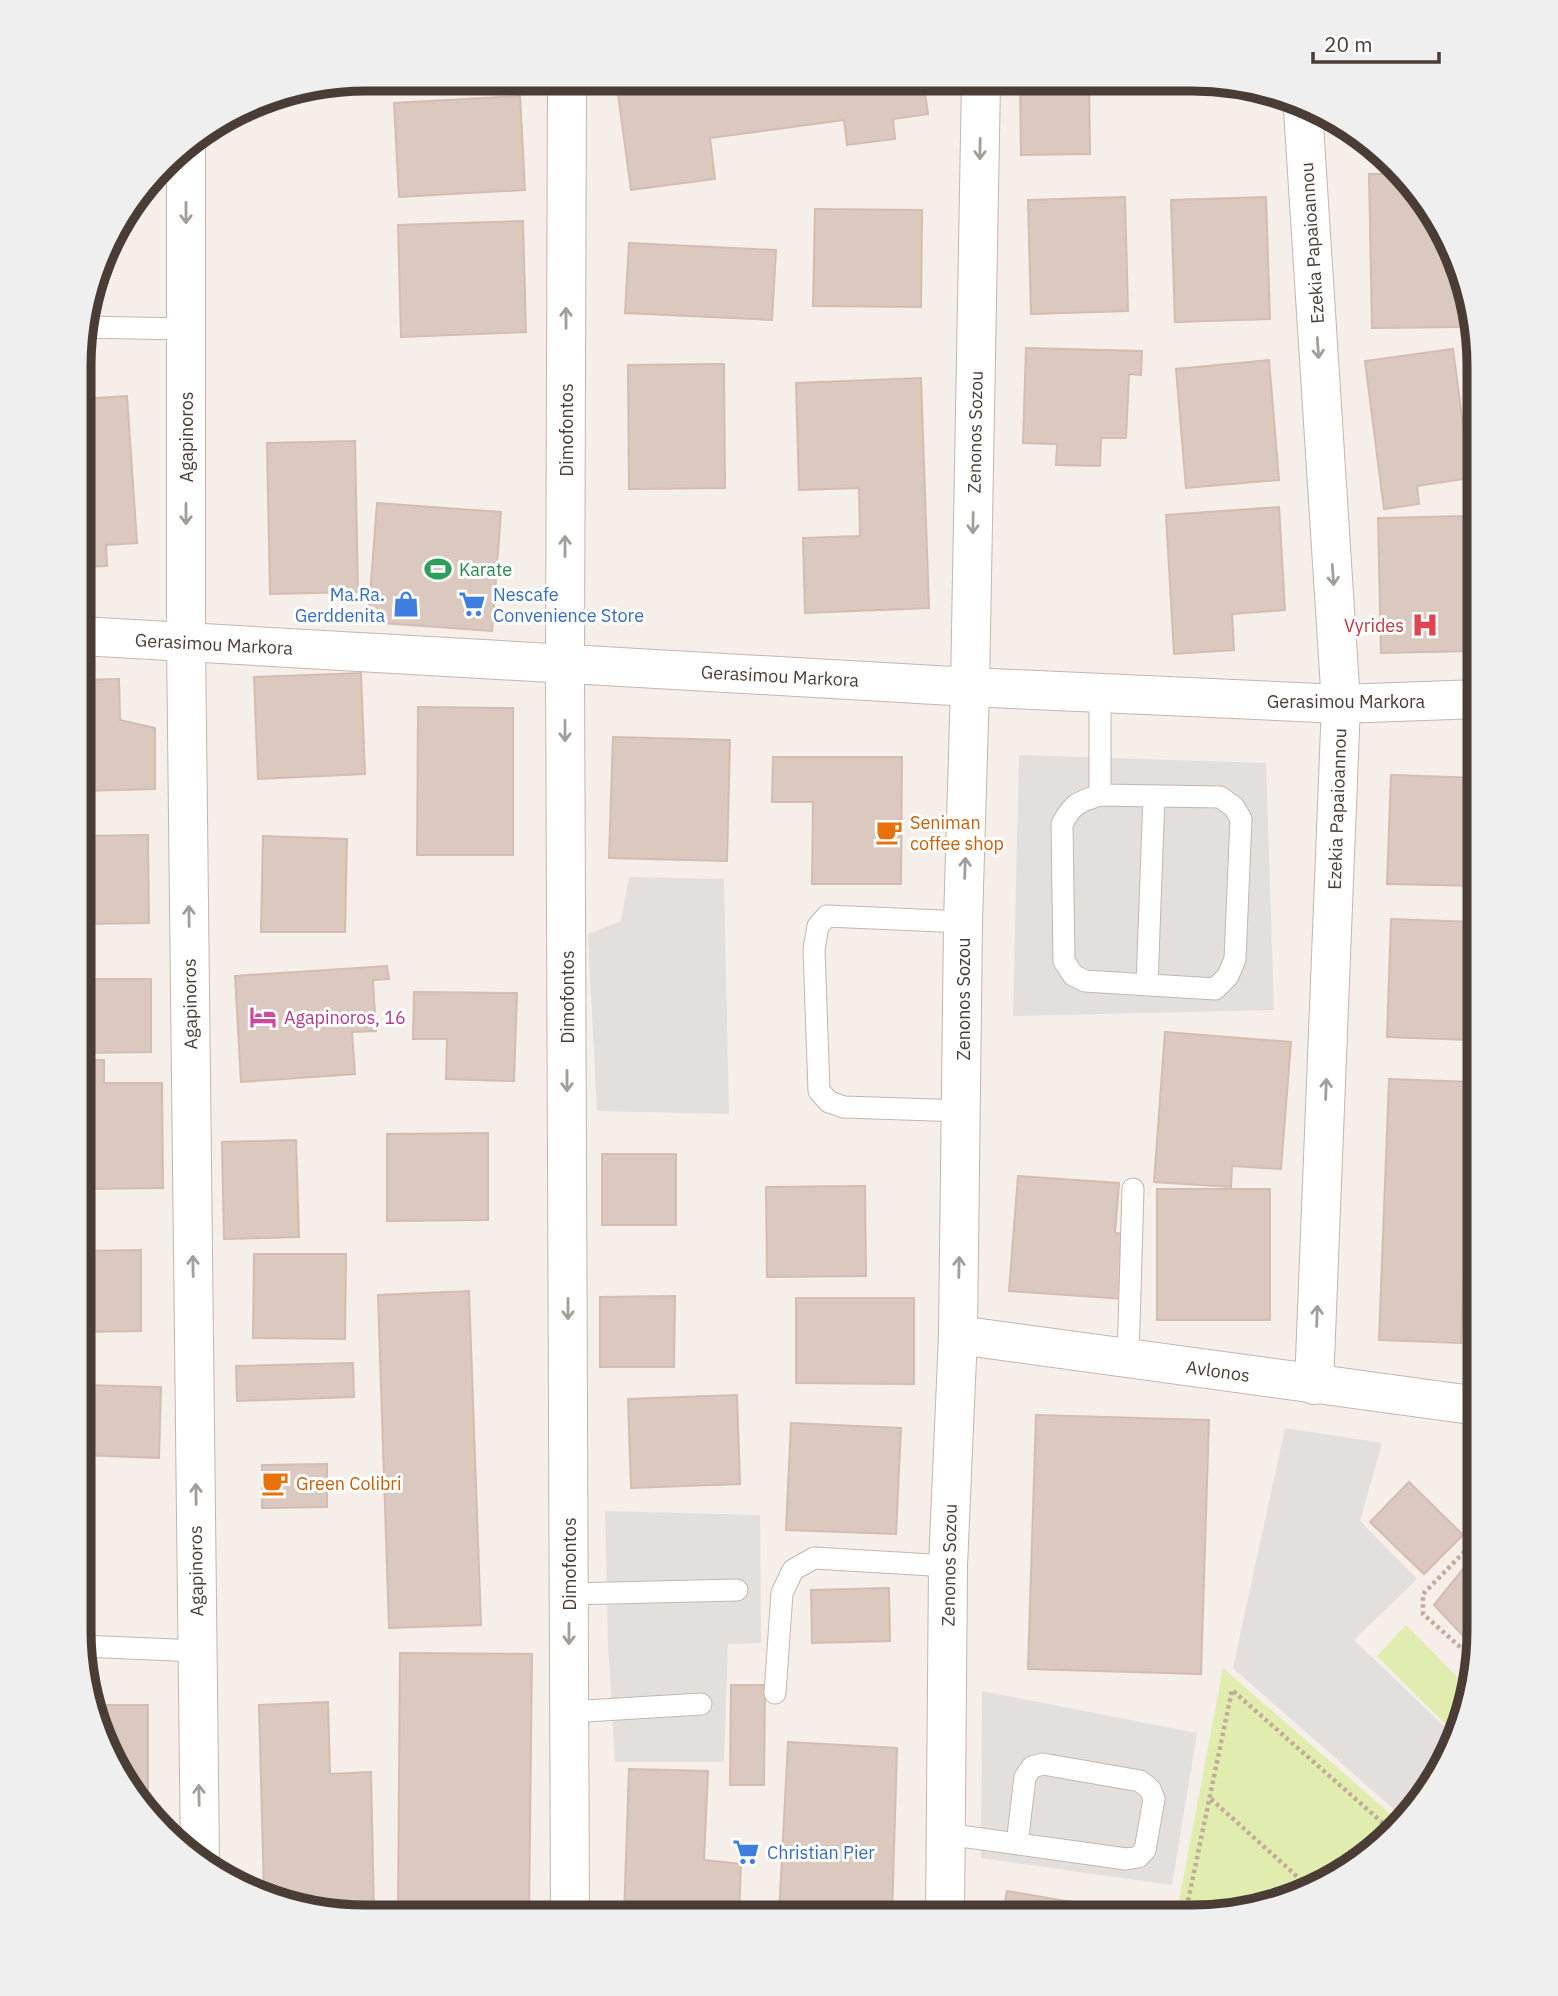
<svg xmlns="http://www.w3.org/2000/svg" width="1558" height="1996" font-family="'IBM Plex Sans',sans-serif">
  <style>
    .green { fill: #e1ecaf }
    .parking { fill: #e3dfdd }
    .building { fill: #dbc9c0; stroke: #d3bcb0; stroke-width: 2 }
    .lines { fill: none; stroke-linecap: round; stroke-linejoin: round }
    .service-casing { stroke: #c4b6ad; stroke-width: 23 }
    .minor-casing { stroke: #c4b6ad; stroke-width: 40 }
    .tertiary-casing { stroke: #c4b6ad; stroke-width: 40 }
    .path { stroke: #c4aa9a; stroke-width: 4.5; stroke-dasharray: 3.5 3.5; stroke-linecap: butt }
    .service { stroke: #fff; stroke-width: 21 }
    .minor { stroke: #fff; stroke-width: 38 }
    .tertiary { stroke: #fff; stroke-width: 38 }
    .oneway { stroke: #a49e9a }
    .labels { text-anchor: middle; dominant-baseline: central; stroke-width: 6; stroke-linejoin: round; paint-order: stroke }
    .street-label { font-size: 18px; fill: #493d36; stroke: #fff }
    .leisure-label { font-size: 18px; fill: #27864d; stroke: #fff; text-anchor: start }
    .shop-label { font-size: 18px; fill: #366cbe; stroke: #fff; text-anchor: start }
    .health-label { font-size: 18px; fill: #be3a42; stroke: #fff; text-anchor: end }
    .food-label { font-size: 18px; fill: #c56008; stroke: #fff; text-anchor: start }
    .hotel-label { font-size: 18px; fill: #b23c85; stroke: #fff; text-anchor: start }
    .rim { fill: none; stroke: #493d36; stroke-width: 9 }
  </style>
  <rect width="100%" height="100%" fill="#f5eee9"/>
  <!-- green -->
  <path class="green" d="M1406 1625 1470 1690 1467 1708 1448 1727 1377 1656Z
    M1223 1668 1401 1823 1382 1846 1319 1887 1192 1917H1176Z"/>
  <!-- parking -->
  <path class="parking" d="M1019 755 1266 763 1274 1010 1013 1016Z
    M629 877 724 879 729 1114 597 1111 588 934 621 921Z
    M1285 1428 1382 1443 1360 1521 1417 1579 1354 1640 1451 1733 1464 1722 1431 1790 1405 1819 1233 1668Z
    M605 1511 760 1515 761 1643 728 1644 724 1762H615L608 1644Z
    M982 1691 1197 1733 1172 1885 981 1858Z"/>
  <!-- building -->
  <path class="building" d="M616 79 923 80 928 114 893 119 895 139 847 145 844 120 710 138 715 179 631 190Z
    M1020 81H1089L1090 154 1021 155Z
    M520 96 525 190 399 197 394 103Z
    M1369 174H1405L1449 239 1459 280 1460 327 1372 328Z
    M1125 197 1128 311 1031 314 1028 200Z
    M1266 197 1270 319 1175 322 1171 200Z
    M815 209 922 210 921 307 813 306Z
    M523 221 526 332 401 337 398 225Z
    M629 243 776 250 772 320 625 313Z
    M1026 348 1142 351 1141 375 1129 374 1126 438H1101L1100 466 1056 465 1057 444 1023 443Z
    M1453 349 1470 478 1417 486 1419 504 1384 509 1365 361Z
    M1269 360 1279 480 1186 488 1176 369Z
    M724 364 725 488 629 489 628 365Z
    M921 378 929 608 805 613 803 538 860 536 859 488 799 490 796 383Z
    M127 396 137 543 106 545 107 566 81 567V399Z
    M355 441 358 592 270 594 267 443Z
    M377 503 501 512 492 631 368 622Z
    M1279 507 1285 610 1232 614 1234 650 1174 654 1166 515Z
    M1469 516 1472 651 1381 653 1378 518Z
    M361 673 365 774 258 779 254 677Z
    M119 679 120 720 155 728V789L80 791 81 680Z
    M418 707 513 708V855H417Z
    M613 737 730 740 727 861 609 858Z
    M773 757H902L901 884H812L813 802H772Z
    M1391 775 1479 778V886L1387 884Z
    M148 835 149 923 80 924V836Z
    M263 836 347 839 345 932H261Z
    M1391 919 1474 922 1470 1040 1387 1037Z
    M387 966 389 979 373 980 376 1031 352 1032 355 1074 241 1082 235 976Z
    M80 979H151V1052L80 1053Z
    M414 992 517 993 514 1081 446 1079 447 1039H413Z
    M1165 1032 1291 1042 1281 1169 1232 1166 1231 1187 1154 1182Z
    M80 1060H104V1083H162L163 1188 80 1189Z
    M1389 1079 1471 1082 1461 1343 1379 1340Z
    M488 1133V1220L387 1221V1134Z
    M296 1140 299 1237 224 1239 222 1142Z
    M602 1154H676V1225H602Z
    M1018 1176 1119 1183 1115 1233 1130 1234 1125 1299 1009 1291Z
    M865 1186 866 1276 767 1277 766 1187Z
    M1157 1189H1270V1320H1157Z
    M141 1250V1331L79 1332V1251Z
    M254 1254H346L345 1339 253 1338Z
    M469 1291 481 1625 389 1628 378 1295Z
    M675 1296 674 1367H600V1297Z
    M796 1298H914V1384L796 1383Z
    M353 1363 354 1397 237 1401 236 1366Z
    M84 1385 161 1387 159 1458 82 1455Z
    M737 1395 740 1484 631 1488 628 1399Z
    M1036 1415 1209 1420 1201 1674 1028 1669Z
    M791 1423 901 1428 896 1534 786 1530Z
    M327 1464V1507L262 1508V1465Z
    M1409 1482 1463 1535 1424 1574 1370 1522Z
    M1479 1549V1632L1466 1639 1434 1605Z
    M889 1588 890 1641 812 1643 811 1590Z
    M400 1653 532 1654 529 1915H398Z
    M731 1685H765L764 1785H730Z
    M328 1702 330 1774 371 1772 374 1915H329L264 1891 259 1705Z
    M96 1705H148V1816L109 1757Z
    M788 1742 897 1748 892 1916H779Z
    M629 1769 708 1771 704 1860 741 1864 739 1916H624Z
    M1007 1891 1154 1916 1002 1917Z"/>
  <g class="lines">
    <!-- service casing -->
    <g class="service-casing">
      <path id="service" d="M82 327 186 329
        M1100 795 1220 797 1234 807 1241 819 1235 959 1228 976 1215 989 1085 981 1073 975 1064 961 1062 824C1073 803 1079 802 1100 795V693
        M1147 985 1154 796
        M962 1111 844 1107 829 1102 819 1091 814 949 818 926 827 916 963 922
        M1128 1359 1133 1189
        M569 1594 737 1590
        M82 1646 197 1651
        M775 1693 782 1593 793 1570 814 1558 948 1566
        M569 1712 701 1704
        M946 1834 1126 1859 1138 1857 1145 1850 1154 1799 1150 1789 1140 1781 1043 1764 1032 1767 1025 1777 1017 1844"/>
    </g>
    <!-- minor casing -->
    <g class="minor-casing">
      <path id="minor" d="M567 79 565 663 570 1916
        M1303 109 1341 704 1314 1385
        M186 145V642L200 1863
        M958 1335 1479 1406
        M945 1917 948 1566 958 1335 963 922 970 687 981 81"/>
    </g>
    <!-- tertiary casing -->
    <g class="tertiary-casing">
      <path id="tertiary" d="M81 636 970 687 1341 704 1479 699"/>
    </g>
    <!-- path -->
    <path class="path" d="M1476 1661 1423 1614V1594L1479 1537
      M1211 1799 1311 1889
      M1203 1915 1188 1901 1232 1690 1393 1832
      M1185 1917 1188 1902"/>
    <!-- service -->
    <use href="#service" class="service"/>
    <!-- minor -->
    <use href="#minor" class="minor"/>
    <!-- tertiary -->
    <use href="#tertiary" class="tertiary"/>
  </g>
  <!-- one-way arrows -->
  <defs><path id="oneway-shaft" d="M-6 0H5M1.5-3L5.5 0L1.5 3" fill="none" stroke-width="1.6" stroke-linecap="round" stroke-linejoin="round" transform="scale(1.75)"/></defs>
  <g class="oneway">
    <use href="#oneway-shaft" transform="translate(980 149) rotate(91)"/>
    <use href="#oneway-shaft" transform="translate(186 213) rotate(90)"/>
    <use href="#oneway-shaft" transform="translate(566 318) rotate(-90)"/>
    <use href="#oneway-shaft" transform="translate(1318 348) rotate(86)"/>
    <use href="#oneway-shaft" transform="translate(186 514) rotate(90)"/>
    <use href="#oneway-shaft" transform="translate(973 523) rotate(91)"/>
    <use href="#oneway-shaft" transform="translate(565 546) rotate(-90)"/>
    <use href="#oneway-shaft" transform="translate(1333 575) rotate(86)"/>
    <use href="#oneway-shaft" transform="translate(565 731) rotate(90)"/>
    <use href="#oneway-shaft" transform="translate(965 868) rotate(-88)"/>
    <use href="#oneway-shaft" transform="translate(189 916) rotate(-91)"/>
    <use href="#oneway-shaft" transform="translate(567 1081) rotate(90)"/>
    <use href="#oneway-shaft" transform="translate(1326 1089) rotate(-88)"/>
    <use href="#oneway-shaft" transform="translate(193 1266) rotate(-91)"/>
    <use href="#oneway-shaft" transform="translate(959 1267) rotate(-89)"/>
    <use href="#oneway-shaft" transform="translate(568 1309) rotate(90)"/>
    <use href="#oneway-shaft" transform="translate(1317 1316) rotate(-88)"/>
    <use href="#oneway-shaft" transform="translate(196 1494) rotate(-91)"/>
    <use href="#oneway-shaft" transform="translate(569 1634) rotate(90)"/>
    <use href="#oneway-shaft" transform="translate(199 1795) rotate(-91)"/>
  </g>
  <!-- icons -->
  <defs>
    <g id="stadium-bare" transform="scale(2.1)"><path d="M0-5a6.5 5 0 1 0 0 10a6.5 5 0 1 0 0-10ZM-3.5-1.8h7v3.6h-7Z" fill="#2e9e5b" stroke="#fff" stroke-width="2.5" paint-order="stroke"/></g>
    <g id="shop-bare" transform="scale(2.1)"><path d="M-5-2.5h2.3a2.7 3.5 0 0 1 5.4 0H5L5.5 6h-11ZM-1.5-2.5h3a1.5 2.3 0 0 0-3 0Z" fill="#3f7fe0" stroke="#fff" stroke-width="2.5" paint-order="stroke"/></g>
    <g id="supermarket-bare" transform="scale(2.1)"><path d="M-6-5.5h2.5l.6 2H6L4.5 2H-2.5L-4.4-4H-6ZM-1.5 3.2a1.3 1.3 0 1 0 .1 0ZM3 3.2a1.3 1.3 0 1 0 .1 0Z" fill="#3f7fe0" stroke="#fff" stroke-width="2.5" paint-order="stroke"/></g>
    <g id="hospital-bare" transform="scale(2.1)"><path d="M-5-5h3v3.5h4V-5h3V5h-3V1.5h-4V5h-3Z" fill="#e0444e" stroke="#fff" stroke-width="2.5" paint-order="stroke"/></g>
    <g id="cafe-bare" transform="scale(2.1)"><path d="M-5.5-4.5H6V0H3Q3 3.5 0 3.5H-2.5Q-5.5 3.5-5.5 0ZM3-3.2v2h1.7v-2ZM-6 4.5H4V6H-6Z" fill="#e8710a" stroke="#fff" stroke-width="2.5" paint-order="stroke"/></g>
    <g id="hotel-bare" transform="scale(2.1)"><path d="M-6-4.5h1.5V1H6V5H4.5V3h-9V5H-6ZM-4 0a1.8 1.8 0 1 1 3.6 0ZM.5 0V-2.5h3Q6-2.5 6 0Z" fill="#d1479c" stroke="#fff" stroke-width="2.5" paint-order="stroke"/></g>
  </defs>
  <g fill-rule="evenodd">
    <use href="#stadium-bare" x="438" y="569"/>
    <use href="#shop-bare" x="406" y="604"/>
    <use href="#supermarket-bare" x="472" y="604"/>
    <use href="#hospital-bare" x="1425" y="625"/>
    <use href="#cafe-bare" x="889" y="832"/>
    <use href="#hotel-bare" x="263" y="1017"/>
    <use href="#cafe-bare" x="275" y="1483"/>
    <use href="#supermarket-bare" x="746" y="1852"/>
  </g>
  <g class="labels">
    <!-- street labels -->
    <g class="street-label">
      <text transform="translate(1312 243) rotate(-94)">Ezekia Papaioannou</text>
      <text transform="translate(566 430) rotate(-90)">Dimofontos</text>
      <text transform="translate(975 432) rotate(-89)">Zenonos Sozou</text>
      <text transform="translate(186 437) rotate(-90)">Agapinoros</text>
      <text transform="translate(214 644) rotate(3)">Gerasimou Markora</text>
      <text transform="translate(780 676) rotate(3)">Gerasimou Markora</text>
      <text x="1346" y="701">Gerasimou Markora</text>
      <text transform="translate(1337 809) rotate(-88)">Ezekia Papaioannou</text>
      <text transform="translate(567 997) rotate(-90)">Dimofontos</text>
      <text transform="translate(963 999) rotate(-90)">Zenonos Sozou</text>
      <text transform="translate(190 1004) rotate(-91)">Agapinoros</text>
      <text transform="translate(1218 1371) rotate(8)">Avlonos</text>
      <text transform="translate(569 1564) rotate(-90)">Dimofontos</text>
      <text transform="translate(949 1565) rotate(-89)">Zenonos Sozou</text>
      <text transform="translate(196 1571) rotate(-91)">Agapinoros</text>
    </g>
    <!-- leisure labels -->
    <g class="leisure-label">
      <text x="459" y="569">Karate</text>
    </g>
    <!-- shop labels -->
    <g class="shop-label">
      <text x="385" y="594" text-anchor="end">Ma.Ra.<tspan x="385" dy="21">Gerddenita</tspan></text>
      <text x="493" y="594">Nescafe<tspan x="493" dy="21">Convenience Store</tspan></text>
      <text x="767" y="1852">Christian Pier</text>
    </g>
    <!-- health labels -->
    <g class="health-label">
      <text x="1404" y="625">Vyrides</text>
    </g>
    <!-- food labels -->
    <g class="food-label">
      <text x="910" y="822">Seniman<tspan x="910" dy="21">coffee shop</tspan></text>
      <text x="296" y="1483">Green Colibri</text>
    </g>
    <!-- hotel labels -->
    <g class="hotel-label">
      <text x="284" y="1017">Agapinoros, 16</text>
    </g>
  </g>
  <!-- crop -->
  <path d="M0 0H1558V1996H0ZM366 91H1192A275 275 0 0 1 1467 366V1630A275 275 0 0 1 1192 1905H366A275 275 0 0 1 91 1630V366A275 275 0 0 1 366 91Z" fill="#f0efef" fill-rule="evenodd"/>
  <path class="rim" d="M366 91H1192A275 275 0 0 1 1467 366V1630A275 275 0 0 1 1192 1905H366A275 275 0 0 1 91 1630V366A275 275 0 0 1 366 91Z"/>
  <!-- scale -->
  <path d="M1313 52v10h126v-10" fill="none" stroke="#493d36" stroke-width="3.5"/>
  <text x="1324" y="52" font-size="21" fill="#493d36" stroke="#ffffff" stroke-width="5" paint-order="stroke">20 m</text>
</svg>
